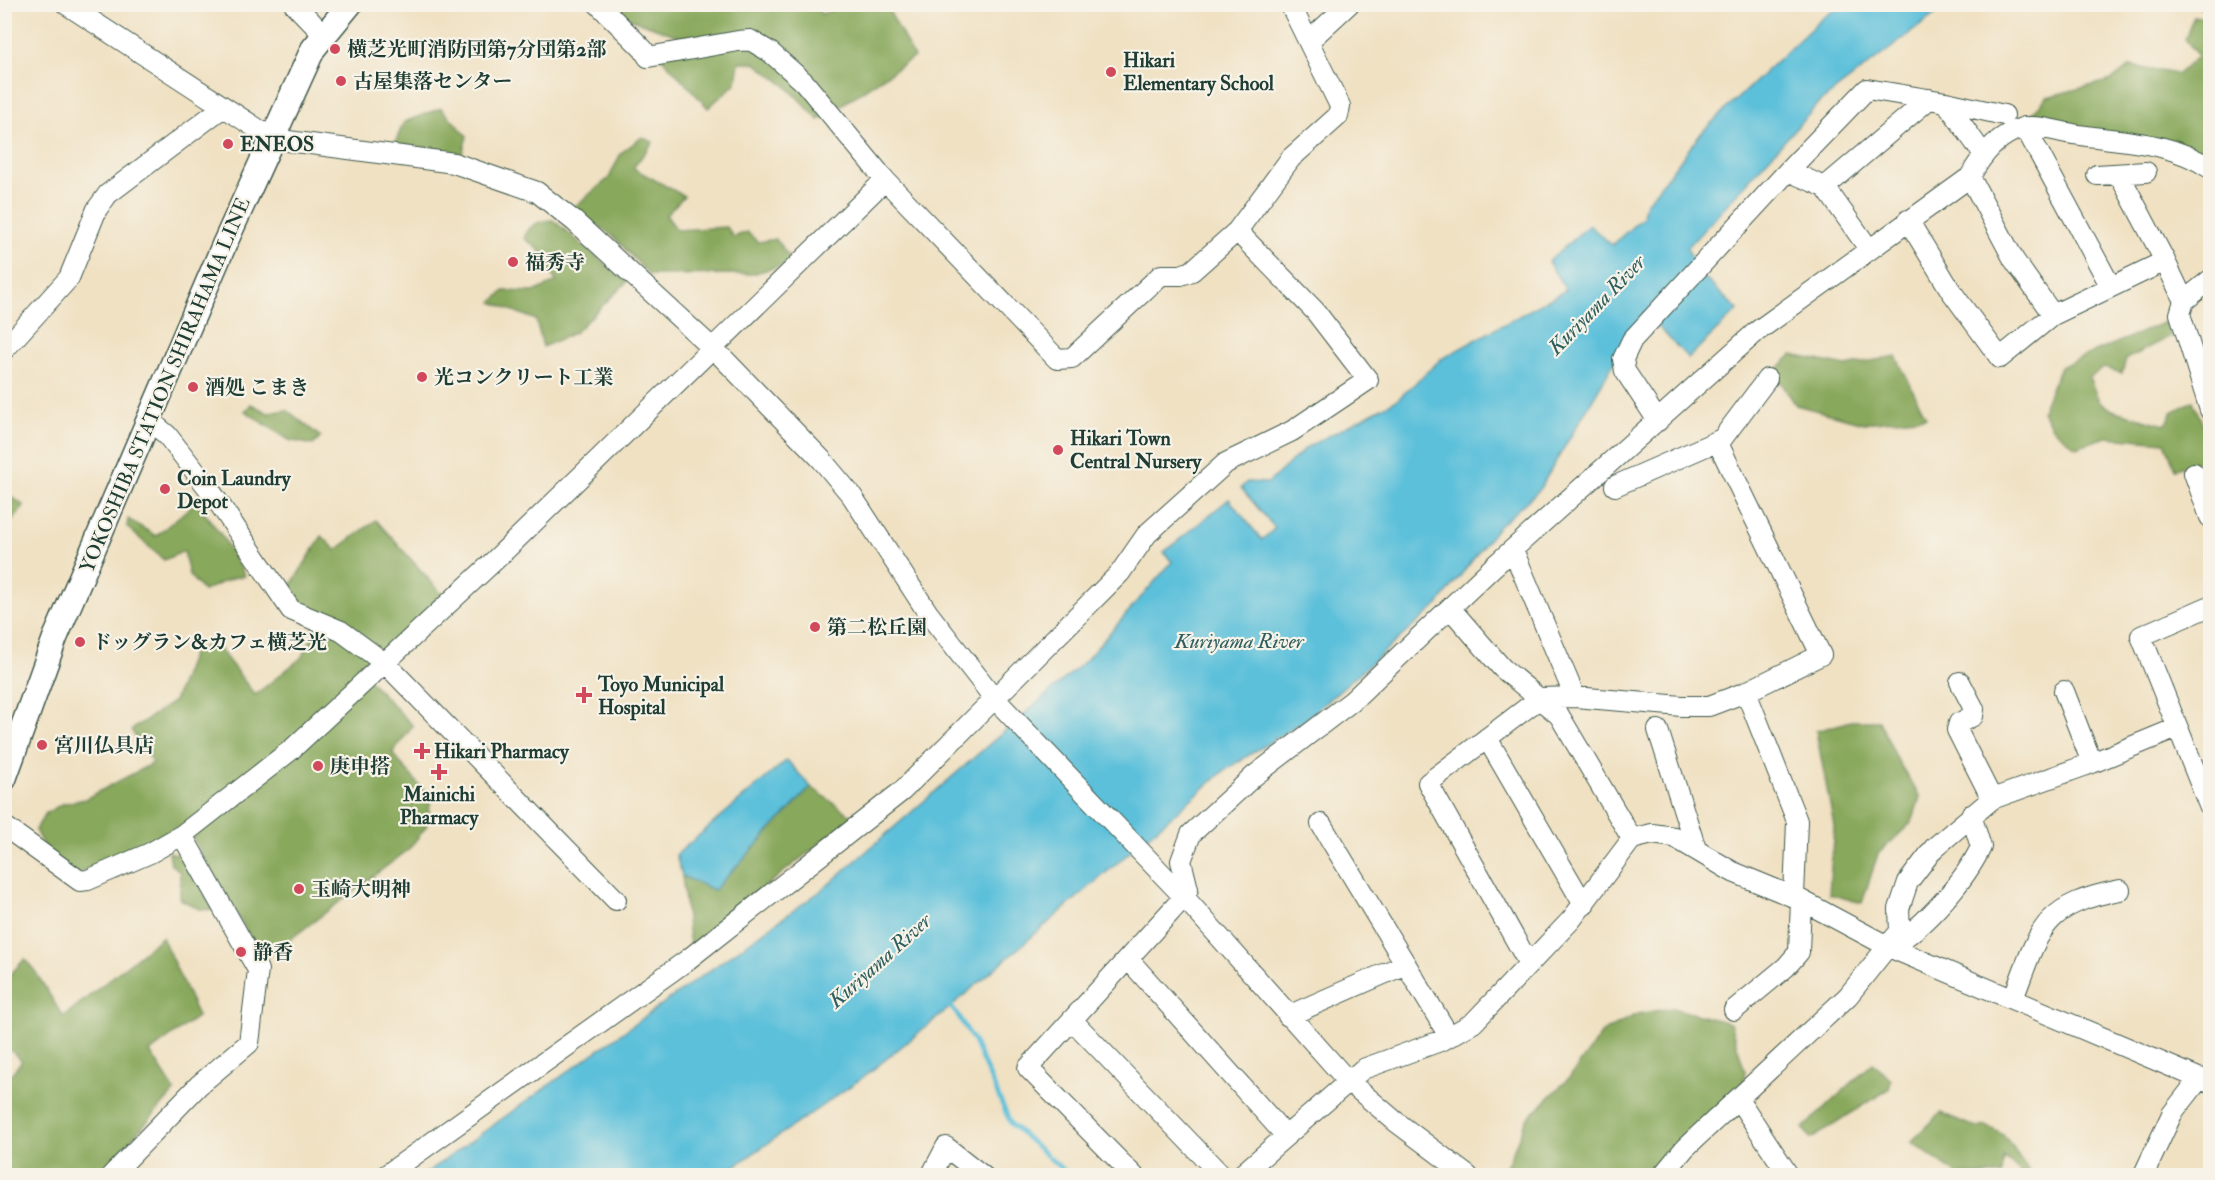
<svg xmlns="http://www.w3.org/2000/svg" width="2215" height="1180" font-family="'IM FELL Double Pica','Noto Serif JP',serif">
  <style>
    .forest { fill: #88a85c; stroke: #547248; stroke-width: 1.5 }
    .water { fill: #5cc0da; stroke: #3e7e87; stroke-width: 1.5 }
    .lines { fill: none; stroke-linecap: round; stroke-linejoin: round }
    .stream { stroke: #5cc0da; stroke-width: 4.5 }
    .minor-casing { stroke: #3e5649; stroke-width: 22 }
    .major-casing { stroke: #3e5649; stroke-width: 27 }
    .minor { stroke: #fff; stroke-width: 20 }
    .major { stroke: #fff; stroke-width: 24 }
    .poi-dot { fill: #d1495b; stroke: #f7f3e8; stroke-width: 2 }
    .labels { text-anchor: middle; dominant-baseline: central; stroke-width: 4.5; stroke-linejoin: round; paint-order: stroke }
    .poi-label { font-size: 20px; font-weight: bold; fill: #1f3d34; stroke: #f7f3e8; text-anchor: start }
    .street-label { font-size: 20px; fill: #1f3d34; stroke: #f7f3e8 }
    .water-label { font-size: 21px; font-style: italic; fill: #2e5e5e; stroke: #f7f3e8 }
  </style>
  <rect width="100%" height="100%" fill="#f7f3e8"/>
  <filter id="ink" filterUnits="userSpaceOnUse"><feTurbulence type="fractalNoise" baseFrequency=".0167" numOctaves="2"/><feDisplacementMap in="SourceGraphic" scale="12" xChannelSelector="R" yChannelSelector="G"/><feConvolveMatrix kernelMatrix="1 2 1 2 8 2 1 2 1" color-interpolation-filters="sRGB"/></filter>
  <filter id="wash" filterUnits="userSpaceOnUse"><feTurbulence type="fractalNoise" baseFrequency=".008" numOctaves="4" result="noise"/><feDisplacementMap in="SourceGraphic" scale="24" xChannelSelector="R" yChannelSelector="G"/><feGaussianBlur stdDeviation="1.35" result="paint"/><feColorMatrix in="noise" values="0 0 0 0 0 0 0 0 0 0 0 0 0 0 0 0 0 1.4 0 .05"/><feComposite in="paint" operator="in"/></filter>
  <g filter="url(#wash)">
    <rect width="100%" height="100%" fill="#f0e1c3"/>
    <!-- forest -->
    <path class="forest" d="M815 4 821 14 846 5H886L914 57 819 120 787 87 755 63 739 62 736 83 708 108 649 44 683 38 618 14 611 5Z
      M2194 16 2210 19V162L2027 119 2047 97 2112 80 2130 66 2178 74 2198 56 2185 39Z
      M441 108 467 136 462 155 395 143 404 122Z
      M642 137 653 142 633 168 684 196 666 215 677 230 727 227 733 237 747 232 758 242 776 239 793 262 752 274 649 275 614 237 573 208 609 178 621 153Z
      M553 220 627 282 575 332 543 347 536 320 492 302 504 291 534 292 556 282 539 250 524 238C530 224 538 221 553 220Z
      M2165 322 2171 336 2126 359 2122 373 2104 368 2089 378 2100 403 2115 411 2165 425 2172 412 2193 401 2210 442V458L2175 469 2165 442 2107 437 2076 447 2054 430 2042 411 2060 367Z
      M1792 355 1846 366 1896 356 1926 417 1863 423 1796 405 1774 372Z
      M251 404 268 413 287 410 321 437 313 445 289 440 245 411Z
      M5 492 24 506 5 530V513L7 509 5 505Z
      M196 502 222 536 245 576 232 578 203 591 189 575 184 551 164 560 127 527 128 519 156 536Z
      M376 520 442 594 390 647 356 666 413 726 392 753 431 799 426 827 408 850 263 960 191 835 175 828 77 874 44 848 35 830 46 813 62 804 85 799 153 763 131 730 174 701 192 654 214 642 255 695 301 658 323 617 302 609 288 590 322 536 336 550Z
      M1851 721H1879L1898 761 1920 797 1912 822 1878 854 1862 903 1829 894 1834 826 1816 731Z
      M811 787 853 817 690 946 682 876 714 890Z
      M169 852 187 857 212 910 199 909 180 899V872L171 864Z
      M162 937 198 1016 150 1052 175 1091 99 1175H16L5 1165V1081L22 1061 5 1045 4 981 25 959 35 971 63 1017Z
      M1672 1008 1730 1023 1745 1071 1743 1083 1649 1175 1502 1176 1527 1119 1570 1077 1602 1033 1637 1014Z
      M1873 1063 1891 1080 1889 1089 1811 1139 1803 1128Z
      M1941 1113 1977 1128 1986 1126 2004 1135 2029 1171 2023 1175 2004 1157 2002 1175H1958L1911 1142Z"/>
    <!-- water -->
    <path class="water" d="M1842 5H1947L1819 103 1687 248 1700 274 1738 310 1688 358 1644 312 1539 490 1497 528 1438 605 1304 721 1225 770 947 1010 865 1076 722 1175 422 1176 822 890 1085 661 1172 562 1164 552 1229 499 1262 540 1275 528 1241 488 1247 482 1268 483 1307 447 1397 400 1441 359 1566 290 1548 262 1589 225 1612 245 1643 217 1645 205 1703 131 1822 18Z
      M787 760 811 787 714 890 682 876 676 855Z"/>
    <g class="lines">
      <!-- stream -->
      <path class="stream" d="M947 1003 957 1014 973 1040 1011 1124 1070 1176"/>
    </g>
  </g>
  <g filter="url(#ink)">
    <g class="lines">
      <!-- minor casing -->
      <g class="minor-casing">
        <path id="minor" d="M66 4 273 139 454 163 537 192 574 221 722 357 821 459 852 496 928 613 994 698 1184 897 1347 1080 1395 1121 1468 1176
          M294 4 323 34
          M598 4 643 49 648 57 738 41 750 40 770 52 804 82 885 180 1057 359 1072 358 1161 275H1181L1192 271 1237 231 1291 158 1338 116 1340 106 1290 4
          M2207 4 2210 8
          M1309 41 1349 4
          M1946 102 1978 147
          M2025 127 2111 287
          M1788 171 1825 187 1869 249
          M2119 174 2165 261
          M2097 175 2146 172
          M1970 177 2014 260 2053 315
          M1825 187 1929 99
          M1908 220 1951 291 2000 358 2053 315 2165 261 2184 301
          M2210 280 2184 301 2180 314 2210 410
          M4 350 69 278 97 209 108 194 222 108
          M149 420 167 435 212 493 291 610 341 631 386 664 616 900
          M1658 421 1625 371 1623 359 1632 340 1788 171 1867 89 1946 102 2004 115
          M1717 441 1821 655 1746 692 1797 821 1794 896
          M2194 473 2210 517
          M1615 486 1722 439 1767 379
          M1513 550 1575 697
          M2210 606 2141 636 2210 808
          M1450 608 1502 668 1559 715 1632 839
          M1960 682 1974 709 1973 716 1959 723 1957 730 1992 799
          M2064 691 2092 763
          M1658 730 1696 849
          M1487 738 1584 905
          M1321 824 1449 1036
          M4 826 80 881 88 880 150 853 182 835 291 750 494 561 885 180
          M1892 946C1924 927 1965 881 1981 847L1971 815
          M1129 960 1286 1136
          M1529 964 1428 783 1540 698 1575 697 1682 706H1709L1746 692
          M2013 999C2039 931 2041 905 2120 890
          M1734 1010 1786 967 1799 952 1801 900
          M1288 1016 1406 964
          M1073 1021 1222 1176
          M1739 1100 1789 1176
          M111 1176 199 1085 249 1043 258 970 182 835
          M385 1176 686 961 902 791 1120 573 1147 534 1226 463 1292 431 1368 380 1315 311 1237 231
          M931 1176 946 1147 983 1176
          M1134 1176 1028 1068 1184 897 1188 889 1181 861 1191 834 1254 776 1352 701 1493 567 1756 332 1970 177C1982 154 1998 135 2022 128 2038 124 2057 132 2073 134 2122 142 2167 140 2210 168
          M1240 1176 1363 1069 1443 1040 1473 1023 1571 920 1632 839 1652 834 1674 837 1733 872 1801 900 1889 947 2210 1083
          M1662 1176 1685 1148 1848 996 1900 931 1899 909 1908 882 1934 848 1992 799 2092 763 2177 728
          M2143 1176 2172 1114 2200 1078"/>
      </g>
      <!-- major casing -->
      <g class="major-casing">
        <path id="major" d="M4 779 55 638 224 245 313 49 350 4"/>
      </g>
      <!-- minor -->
      <use href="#minor" class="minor"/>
      <!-- major -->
      <use href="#major" class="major"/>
    </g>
  </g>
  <!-- markers -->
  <g class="poi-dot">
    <circle cx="335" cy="49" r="6"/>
    <circle cx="1111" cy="72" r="6"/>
    <circle cx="341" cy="81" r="6"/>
    <circle cx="228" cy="144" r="6"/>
    <circle cx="513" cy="262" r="6"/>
    <circle cx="422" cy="377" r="6"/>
    <circle cx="193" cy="387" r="6"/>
    <circle cx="1058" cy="450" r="6"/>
    <circle cx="165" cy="489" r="6"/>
    <circle cx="815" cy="627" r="6"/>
    <circle cx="80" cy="642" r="6"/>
    <path d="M581 686h6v6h6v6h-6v6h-6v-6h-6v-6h6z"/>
    <circle cx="42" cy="745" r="6"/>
    <path d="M419 742h6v6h6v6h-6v6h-6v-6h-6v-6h6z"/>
    <circle cx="318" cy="766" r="6"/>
    <path d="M436 763h6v6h6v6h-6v6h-6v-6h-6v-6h6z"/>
    <circle cx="299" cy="889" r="6"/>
    <circle cx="241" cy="952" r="6"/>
  </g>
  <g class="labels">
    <!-- poi labels -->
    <g class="poi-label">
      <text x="347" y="49">横芝光町消防団第7分団第2部</text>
      <text x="1123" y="60">Hikari<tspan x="1123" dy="23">Elementary School</tspan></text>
      <text x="353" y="81">古屋集落センター</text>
      <text x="240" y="144">ENEOS</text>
      <text x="525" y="262">福秀寺</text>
      <text x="434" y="377">光コンクリート工業</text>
      <text x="205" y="387">酒処 こまき</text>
      <text x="1070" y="438">Hikari Town<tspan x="1070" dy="23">Central Nursery</tspan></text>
      <text x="177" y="478">Coin Laundry<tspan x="177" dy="23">Depot</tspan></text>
      <text x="827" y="627">第二松丘園</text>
      <text x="92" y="642">ドッグラン&amp;カフェ横芝光</text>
      <text x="598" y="684">Toyo Municipal<tspan x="598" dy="23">Hospital</tspan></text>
      <text x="54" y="745">宮川仏具店</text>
      <text x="434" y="751">Hikari Pharmacy</text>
      <text x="330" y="766">庚申搭</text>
      <text x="439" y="794" text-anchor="middle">Mainichi<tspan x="439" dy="23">Pharmacy</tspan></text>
      <text x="311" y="889">玉崎大明神</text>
      <text x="253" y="952">静香</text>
    </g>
    <!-- street labels -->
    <g class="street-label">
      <text transform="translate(165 385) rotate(-67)">YOKOSHIBA STATION SHIRAHAMA LINE</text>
    </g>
    <!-- water labels -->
    <g class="water-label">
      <text transform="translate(1597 305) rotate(-46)">Kuriyama River</text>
      <text x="1239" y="641">Kuriyama River</text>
      <text transform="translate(880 961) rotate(-42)">Kuriyama River</text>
    </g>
  </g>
  <!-- margin -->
  <rect width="2215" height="1180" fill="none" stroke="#f7f3e8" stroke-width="24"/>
</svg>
